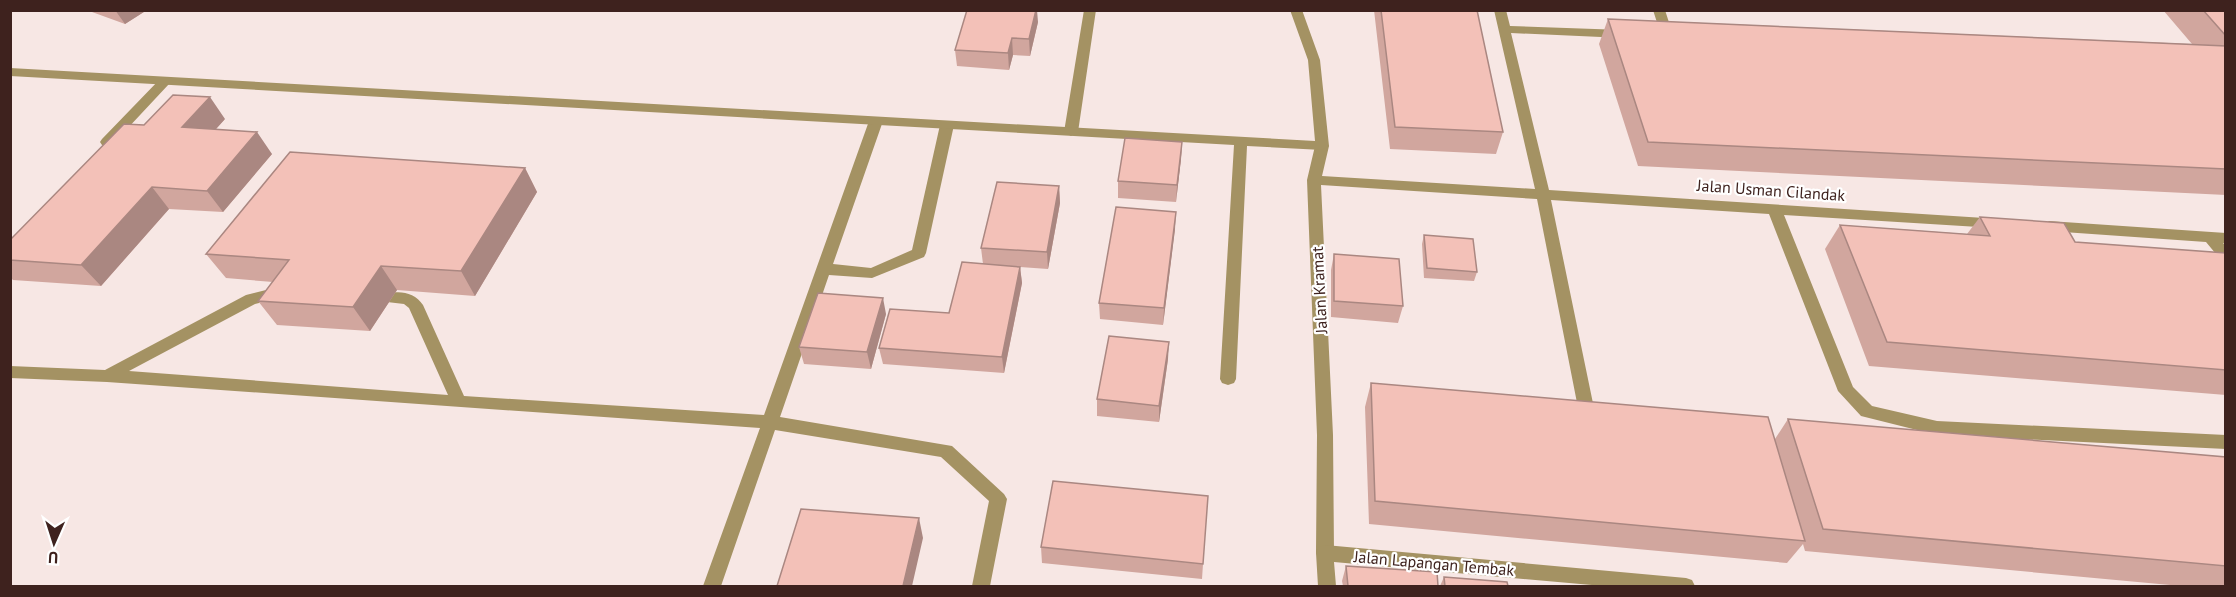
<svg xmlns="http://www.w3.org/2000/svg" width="2236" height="597" font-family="'PT Sans',sans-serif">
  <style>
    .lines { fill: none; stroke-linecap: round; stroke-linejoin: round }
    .lane { fill: #a49263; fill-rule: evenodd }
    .street { fill: #a49263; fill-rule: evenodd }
    .wall { fill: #d1a69e }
    .shaded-wall { fill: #aa8781 }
    .building { fill: #f3c1b8; stroke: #aa8781; stroke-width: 1.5 }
    .labels { text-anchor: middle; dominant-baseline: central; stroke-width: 4.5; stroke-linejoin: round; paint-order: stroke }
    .street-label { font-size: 16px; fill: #3e221e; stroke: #fff }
  </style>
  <rect width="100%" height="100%" fill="#f7e7e4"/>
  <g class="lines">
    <!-- lane -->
    <path class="lane" d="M1084 10H1096L1078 132 1071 136 1064 132Z
      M1494 10H1506L1510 26 1623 30 1629 34 1623 38 1511 33 1549 190 2000 219 2002 223 2000 227 1995 228 1784 215 1853 387 1872 406 1937 421 2226 435V449L1937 435 1861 416 1838 391 1769 214 1551 200 1595 413 1593 418 1587 420 1581 418 1579 413 1537 199 1321 185 1333 435 1334 553 1331 559 1325 561 1319 559 1316 553 1317 435 1307 180 1315 146 1322 142 1329 146 1322 176 1535 189Z
      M1653 10H1665L1673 35 1671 38H1663L1661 35Z
      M165 77 171 81 169 84 112 145H102L100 142 102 139 161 78Z
      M876 117 883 121 833 264 871 268 912 250 940 125 947 121 954 125 926 253 924 257 872 278 829 275 780 417 952 446 1004 494 1007 499 990 586H972L989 501 941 457 775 430 721 586H703L760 428 107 382 10 378V366L105 370 246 295 282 286 287 288 289 292 287 296 255 304 129 371 448 395 409 308 404 304 387 302 385 298 387 294C400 290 415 293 423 305L464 396 764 415 869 121Z
      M2049 221 2226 233V243H2223L2226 246V261L2221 260 2206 242 2049 231 2042 226Z"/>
    <!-- street -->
    <path class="street" d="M1290 10H1302L1320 60 1329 146 1322 150 1247 146 1236 379 1234 383 1228 385 1222 383 1220 379 1234 145 10 76V68L1315 141 1308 60Z
      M1325 545 1686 578 1692 580 1695 586H1603L1334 562 1336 586H1318L1316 553 1319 547Z"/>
  </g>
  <!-- wall -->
  <path class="wall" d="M92 10H147L125 24 92 12Z
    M1374 10H1477L1503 132 1496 154 1390 149Z
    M2163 10H2226V195L1638 166 1599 44 1608 19 2192 44Z
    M1038 22 1030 56 1013 55 1009 70 957 66 955 50Z
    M225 119 215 130 272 154 223 212 169 209 101 286 13 280 10 277V240Z
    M1182 142 1181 159 1176 202 1118 198V181Z
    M525 168 537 192 475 296 397 290 370 331 277 325 258 301 273 282 226 278 206 254Z
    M1059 186 1060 203 1048 269 1020 267 1022 283 1004 373 883 364 879 348 949 313 983 264 981 248Z
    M1980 217 2075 242 2226 253V395L1869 366 1825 249 1840 225 1967 234Z
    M1175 229 1163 325 1100 319 1099 303Z
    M1424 235 1477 272 1474 281 1424 278 1422 244Z
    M1334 254 1403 306 1398 323 1331 317V270Z
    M886 314 871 369 804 364 799 347Z
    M1168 359 1159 422 1097 416V399Z
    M1371 383 1775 439 1788 419 2226 457V586H2181L1805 551 1803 544 1787 563 1369 524 1365 407Z
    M1041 547 1203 564 1202 579 1042 563Z
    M1346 566 1438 586H1343L1342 581Z
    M1444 577 1508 586H1440Z"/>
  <!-- shaded-wall -->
  <path class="shaded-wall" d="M115 10H147L125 24Z
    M1036 10H1037L1038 22 1030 56 1029 39Z
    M1012 38 1013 55 1009 70 1008 53Z
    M210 97 225 119 198 149 182 127Z
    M257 132 272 154 223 212 207 191Z
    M1182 142 1181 159 1176 202 1177 185Z
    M525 168 537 192 475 296 461 271Z
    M1059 186 1060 203 1048 269 1047 252Z
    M152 187 169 209 101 286 81 265Z
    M1176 212 1175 229 1163 325 1164 308Z
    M381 266 397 290 370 331 353 307Z
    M1020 267 1022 283 1004 373 1002 357Z
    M883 298 886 314 871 369 867 352Z
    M1169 342 1168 359 1159 422V406Z
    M919 518 923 538 912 586H903Z"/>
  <!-- building -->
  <path class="building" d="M967 10H1036L1029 39 1012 38 1008 53 955 50Z
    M1381 10H1477L1503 132 1395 127Z
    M2203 10H2226V36Z
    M1608 19 2226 46V169L1648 142Z
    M173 95 210 97 182 127 257 132 207 191 152 187 81 265 10 260V240L124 124 144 125Z
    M1125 138 1182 142 1177 185 1118 181Z
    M290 152 525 168 461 271 381 266 353 307 258 301 289 260 206 254Z
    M997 182 1059 186 1047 252 981 248Z
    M1116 207 1176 212 1164 308 1099 303Z
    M1980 217 2064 223 2075 242 2226 253V370L1887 342 1840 225 1990 236Z
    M1424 235 1473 239 1477 272 1427 268Z
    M1334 254 1399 259 1403 306 1334 301Z
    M962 262 1020 267 1002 357 879 348 890 309 949 313Z
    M818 293 883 298 867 352 799 347Z
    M1109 336 1169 342 1159 406 1097 399Z
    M1371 383 1768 417 1805 541 1375 501Z
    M1788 419 2226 457V566L1823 529Z
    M1053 481 1208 496 1203 564 1041 547Z
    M801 509 919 518 903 586H777Z
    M1346 566 1437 572 1438 586H1348Z
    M1444 577 1507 582 1508 586H1445Z"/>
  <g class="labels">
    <!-- street labels -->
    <g class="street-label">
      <text transform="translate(1771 190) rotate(4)">Jalan Usman Cilandak</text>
      <text transform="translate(1319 290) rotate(-93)">Jalan Kramat</text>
      <text transform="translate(1434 563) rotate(5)">Jalan Lapangan Tembak</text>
    </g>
  </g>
  <!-- border -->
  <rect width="2236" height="597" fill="none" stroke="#3e221e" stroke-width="24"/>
  <!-- north arrow -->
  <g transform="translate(54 543) rotate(183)" stroke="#ffffff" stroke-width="4.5" paint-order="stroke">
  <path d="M0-4.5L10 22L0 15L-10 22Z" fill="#3e221e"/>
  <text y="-9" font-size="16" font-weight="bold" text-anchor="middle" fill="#3e221e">U</text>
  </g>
</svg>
